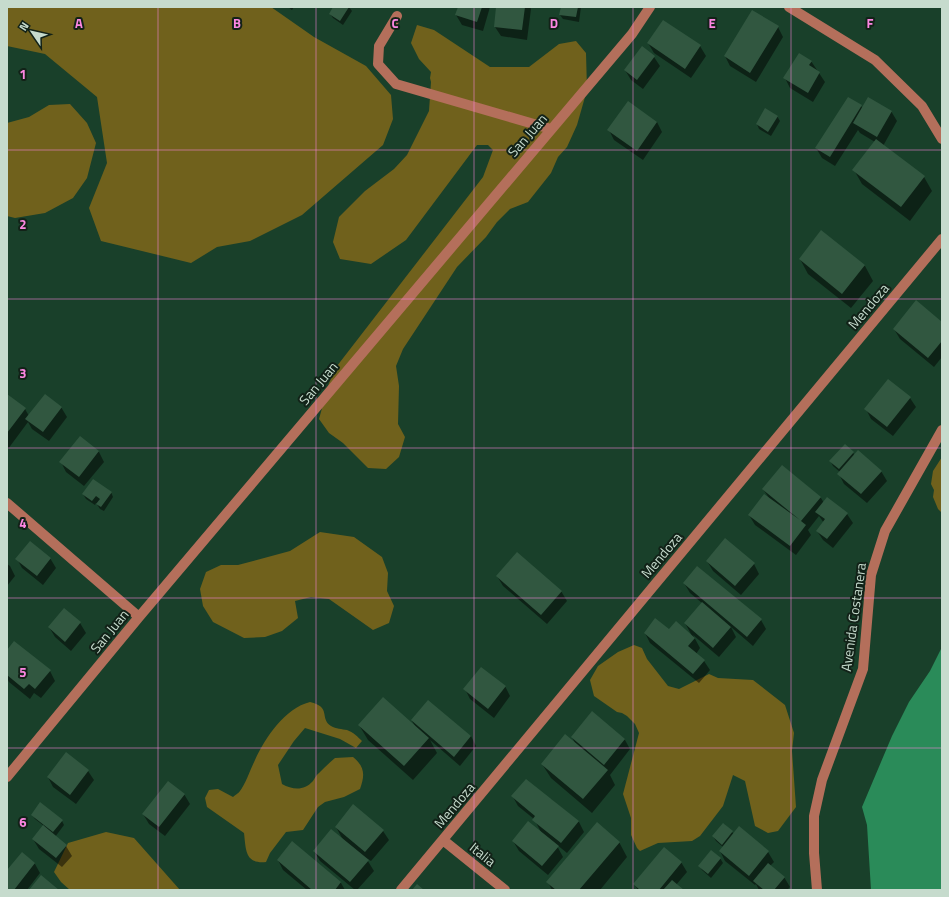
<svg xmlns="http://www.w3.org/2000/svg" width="949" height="897" font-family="'Titillium Web',sans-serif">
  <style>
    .forest { fill: #70611c }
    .water { fill: #2a8b59 }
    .shadow { fill: #0007 }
    .building { fill: #315740 }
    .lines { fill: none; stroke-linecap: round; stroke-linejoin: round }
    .minor { stroke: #b46f5b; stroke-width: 10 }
    .grid { fill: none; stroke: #fd86e2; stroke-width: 1; stroke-opacity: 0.55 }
    .labels { text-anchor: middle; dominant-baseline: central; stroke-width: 4; stroke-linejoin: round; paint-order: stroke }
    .street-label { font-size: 14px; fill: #c6dbcd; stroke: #122218 }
    .grid-label { font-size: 13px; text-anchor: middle; font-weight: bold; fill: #fd86e2; stroke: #122218; stroke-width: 4; stroke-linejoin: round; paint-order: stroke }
  </style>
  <rect width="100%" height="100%" fill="#19402a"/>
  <!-- forest -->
  <path class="forest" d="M7 7H271L314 37 366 66 391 95 393 119 383 145 302 215 250 241 217 247 191 263 101 241 89 208 107 163 97 97 45 54 7 46Z
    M417 25 434 30 490 67H529L559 44 576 41 586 53 587 90 577 125 567 147 558 157 551 173 528 202 510 209 497 222 486 237 457 267 403 349 396 366 399 386 398 424 405 437 399 457 386 469 368 468 343 443 329 433 319 419 329 383 337 366 483 177 493 150 488 145H477L406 240 371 264 340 259 333 242 339 217 365 191 394 169 407 155 429 111 431 82 430 78 431 72 419 59 411 43Z
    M70 104 87 123 96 143 87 178 73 198 45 213 15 218 7 216V123L29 117 49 105Z
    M942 457V513L938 509 933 497 934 490 931 484 933 471Z
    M320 532 354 537 382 557 388 573 387 591 394 606 389 623 373 630 329 599 311 597 295 601 298 618 282 631 265 637 244 638 213 622 203 606 200 589 206 572 221 565H238L290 551Z
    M634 645 642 648 647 659 668 686 679 689 709 674 718 678 753 680 785 705 794 733 792 751 796 807 778 831 768 833 755 826 745 781 733 775 723 806 700 836 692 841 658 843 640 851 637 848 631 835V818L623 794 639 733 635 724 627 716 622 713 617 712 594 696 590 680 598 666 618 652Z
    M310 702C332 707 319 718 331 726 336 729 342 729 347 730 353 732 358 737 362 741L356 748 340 739 305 728 294 741 278 765 282 784C293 790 304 791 313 781 315 778 316 775 319 773 324 768 329 763 335 758L353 757C365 767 365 775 360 789L344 797 325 802 318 807 303 830 286 832 270 853 266 862C245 864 246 850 244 833L207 807 205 798 209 790 218 789 233 797C235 795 239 793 240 791 245 785 251 768 255 760 265 738 285 708 310 702Z
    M106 832 134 838 180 890H70L61 882 54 872 68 843Z"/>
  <!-- water -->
  <path class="water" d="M942 647V890H871L867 825 862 807 892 736 909 702 930 671Z"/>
  <!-- shadow -->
  <path class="shadow" d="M288 7H294L292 10Z
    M334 7H349L352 11 343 25 333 18 330 14Z
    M459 7H490L483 31 462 25 456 15Z
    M497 7H530L531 9 527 40 501 36 495 27Z
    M562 7H581L579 22 563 19 560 15Z
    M663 21 700 46 706 56 691 78 654 53 648 43Z
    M778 27 783 37 756 82 730 66 725 56Z
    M654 57 660 66 643 89 631 80 625 70Z
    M811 61 825 82 813 102 790 88 785 78Z
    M861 106 863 109 891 111 897 121 883 146 924 177 932 191 910 221 862 184 854 170 875 142 860 133 858 130 835 166 822 158 816 148Z
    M777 116 780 121 771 136 759 129 757 124Z
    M657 122 662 132 643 160 614 140 609 130Z
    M821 231 865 266 873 281 851 308 808 274 800 259Z
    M942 323V357L934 367 900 339 894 329Z
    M7 395 25 409 29 416 61 407 67 417 49 441 32 429 28 422 8 449 7 448Z
    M910 398 916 407 893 436 871 419 866 409Z
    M80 438 99 452 104 462 84 486 66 472 61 462Z
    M853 452 854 455 881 471 887 481 867 503 844 484 839 474 840 472 833 466 831 462Z
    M782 466 821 498 824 503 847 514 853 523 833 548 823 540 817 531 824 523 819 516 808 530 811 535 796 555 755 525 749 515 769 498 763 489Z
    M111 492 113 497 104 511 100 509 96 503 95 505 86 499 83 494Z
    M50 558 56 568 43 585 22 568 17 559Z
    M707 561 754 564 759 574 741 595 713 571Z
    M7 564 10 566 15 576 7 586Z
    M497 576 561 591 567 601 547 624 503 586Z
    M684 583 761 620 766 629 753 646 731 627 736 637 719 657 693 635 700 648 696 654 704 661 710 670 699 683 650 643 645 633 669 631 692 636 685 623 702 603 690 593Z
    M80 623 86 633 71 651 55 637 49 627Z
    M7 652 50 671 55 681 41 698 34 693 30 699 9 682 7 678Z
    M505 686 510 696 494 718 470 699 465 689Z
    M592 712 625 740 630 749 610 775 615 785 592 813 551 778 542 764 576 745 572 737Z
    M412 721 471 736 476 746 460 766 430 740 437 753 413 780 368 740 359 725 415 726Z
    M88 771 94 780 76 804 53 787 48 777Z
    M184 794 190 804 165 836 149 824 143 814Z
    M513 797 551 799 579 822 584 832 567 853 556 844 563 857 548 875 519 851 513 841 541 832 534 819 518 806Z
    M32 815 62 821 64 825 55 837 66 846 72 856 62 867 39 849 33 839 44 826 35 819Z
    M724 824 734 834 739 827 768 852 774 862 770 866 784 877 790 887 787 890H759L756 884 755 885 725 861 720 851 723 847 716 841 713 836Z
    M336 827 383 831 389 840 371 861 366 858 374 871 357 890H355L320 861 314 851 343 840Z
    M292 842 341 883 345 890H307L283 870 278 860Z
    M619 842 627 857 600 890H552L548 882Z
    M22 853 35 864 40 873 27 890H7V872Z
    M720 858 723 863 711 878 702 870 700 866Z
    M681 862 687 872 676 885 683 890H638L634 884Z"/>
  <!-- building -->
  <path class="building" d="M333 7H349L340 21 329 14Z
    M458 7H482L477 22 455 15Z
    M496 7H525L522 30 494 27Z
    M561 7H578L576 17 559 15Z
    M752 10 779 26 750 73 724 56Z
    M663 20 701 45 685 69 647 43Z
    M642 46 655 56 637 80 624 70Z
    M799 53 812 61 809 65 820 72 808 93 783 78Z
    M848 97 862 105 830 157 815 148Z
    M868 97 892 111 877 137 853 123Z
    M628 101 657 122 637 151 607 130Z
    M765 108 778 116 768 132 756 124Z
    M876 139 925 176 901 207 852 170Z
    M821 230 865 265 842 294 799 259Z
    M916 300 942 322V341L928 358 893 329Z
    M888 379 911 397 887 427 864 409Z
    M7 394 26 408 7 433Z
    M45 394 62 407 43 432 25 419Z
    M80 436 99 451 79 477 59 462Z
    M845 444 854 452 839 469 829 461Z
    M858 450 882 471 861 494 837 474Z
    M782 465 821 497 801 521 806 525 790 546 748 515 764 494 800 520 762 489Z
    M93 479 112 492 101 507 96 504 100 499 96 496 92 501 82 494Z
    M827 497 848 513 827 539 816 531 825 519 815 512Z
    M725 538 755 563 735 586 706 561Z
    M30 541 51 558 37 576 15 559Z
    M517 552 562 591 541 615 496 576Z
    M697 566 762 619 747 637 683 583Z
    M702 602 731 627 713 648 684 623Z
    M64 608 81 622 65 642 48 627Z
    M655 618 669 629 676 621 695 638 688 646 705 660 693 674 644 633Z
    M14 641 51 670 35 689 29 684 24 689 7 675V650Z
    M481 667 506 686 488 709 463 689Z
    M383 697 429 738 404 766 358 725Z
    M428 700 471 736 454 757 411 720Z
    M592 711 625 739 604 765 571 737Z
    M565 734 608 770 583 799 541 764Z
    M66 752 89 770 70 795 47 777Z
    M526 779 579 821 561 843 532 820 535 816 511 796Z
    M168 781 185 794 159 827 142 814Z
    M40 802 63 820 53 832 31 815Z
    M353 804 384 830 365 852 335 827Z
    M528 821 559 846 542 866 512 841Z
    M597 822 620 842 579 890H556L546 882Z
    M723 823 733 831 722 845 712 836Z
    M43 825 67 845 56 858 32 839Z
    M739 826 769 851 749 876 719 851Z
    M331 829 369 860 350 882 313 851Z
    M292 841 341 882 335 890H312L277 860Z
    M664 847 682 862 659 890H640L633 884Z
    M711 850 721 858 708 874 698 866Z
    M22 852 35 863 14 890H7V870Z
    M768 863 785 877 774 890H764L753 881Z
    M41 875 59 890H29Z
    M672 880 684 890H663Z
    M417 884 424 890H412Z"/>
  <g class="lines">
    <!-- minor -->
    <path class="minor" d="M789 7 875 60 922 106 942 139
      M397 16 379 46 378 64 396 84 551 129
      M7 503 139 617
      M7 777 139 617 632 34 650 7
      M443 840 505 890
      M401 890 942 239
      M817 890 814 853V816L822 780 863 669 871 575 885 531 942 430"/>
  </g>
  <!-- grid -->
  <path class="grid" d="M158 7V890M316 7V890M474 7V890M633 7V890M791 7V890M7 150H942M7 299H942M7 448H942M7 598H942M7 748H942"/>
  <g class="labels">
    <!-- street labels -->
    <g class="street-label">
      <text transform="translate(527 135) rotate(-49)">San Juan</text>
      <text transform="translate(868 306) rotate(-50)">Mendoza</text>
      <text transform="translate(318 383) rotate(-50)">San Juan</text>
      <text transform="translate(661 555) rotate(-50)">Mendoza</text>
      <text transform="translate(853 617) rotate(-82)">Avenida Costanera</text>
      <text transform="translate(109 631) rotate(-51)">San Juan</text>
      <text transform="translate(454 805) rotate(-50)">Mendoza</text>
      <text transform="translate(483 854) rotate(39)">Italia</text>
    </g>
  </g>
  <g class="grid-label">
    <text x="79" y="28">A</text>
    <text x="237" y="28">B</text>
    <text x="395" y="28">C</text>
    <text x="554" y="28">D</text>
    <text x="712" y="28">E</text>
    <text x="870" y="28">F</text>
    <text x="23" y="79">1</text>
    <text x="23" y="229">2</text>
    <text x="23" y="378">3</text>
    <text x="23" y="528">4</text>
    <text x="23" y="677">5</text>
    <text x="23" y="827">6</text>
  </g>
  <!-- border -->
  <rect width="949" height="897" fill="none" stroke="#c6dbcd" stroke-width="16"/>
  <!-- north arrow -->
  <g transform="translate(32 32) rotate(304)" stroke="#122218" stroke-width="3" paint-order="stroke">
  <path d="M0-3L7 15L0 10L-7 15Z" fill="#c6dbcd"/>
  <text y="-6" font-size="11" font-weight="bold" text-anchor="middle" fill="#c6dbcd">N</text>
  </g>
</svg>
